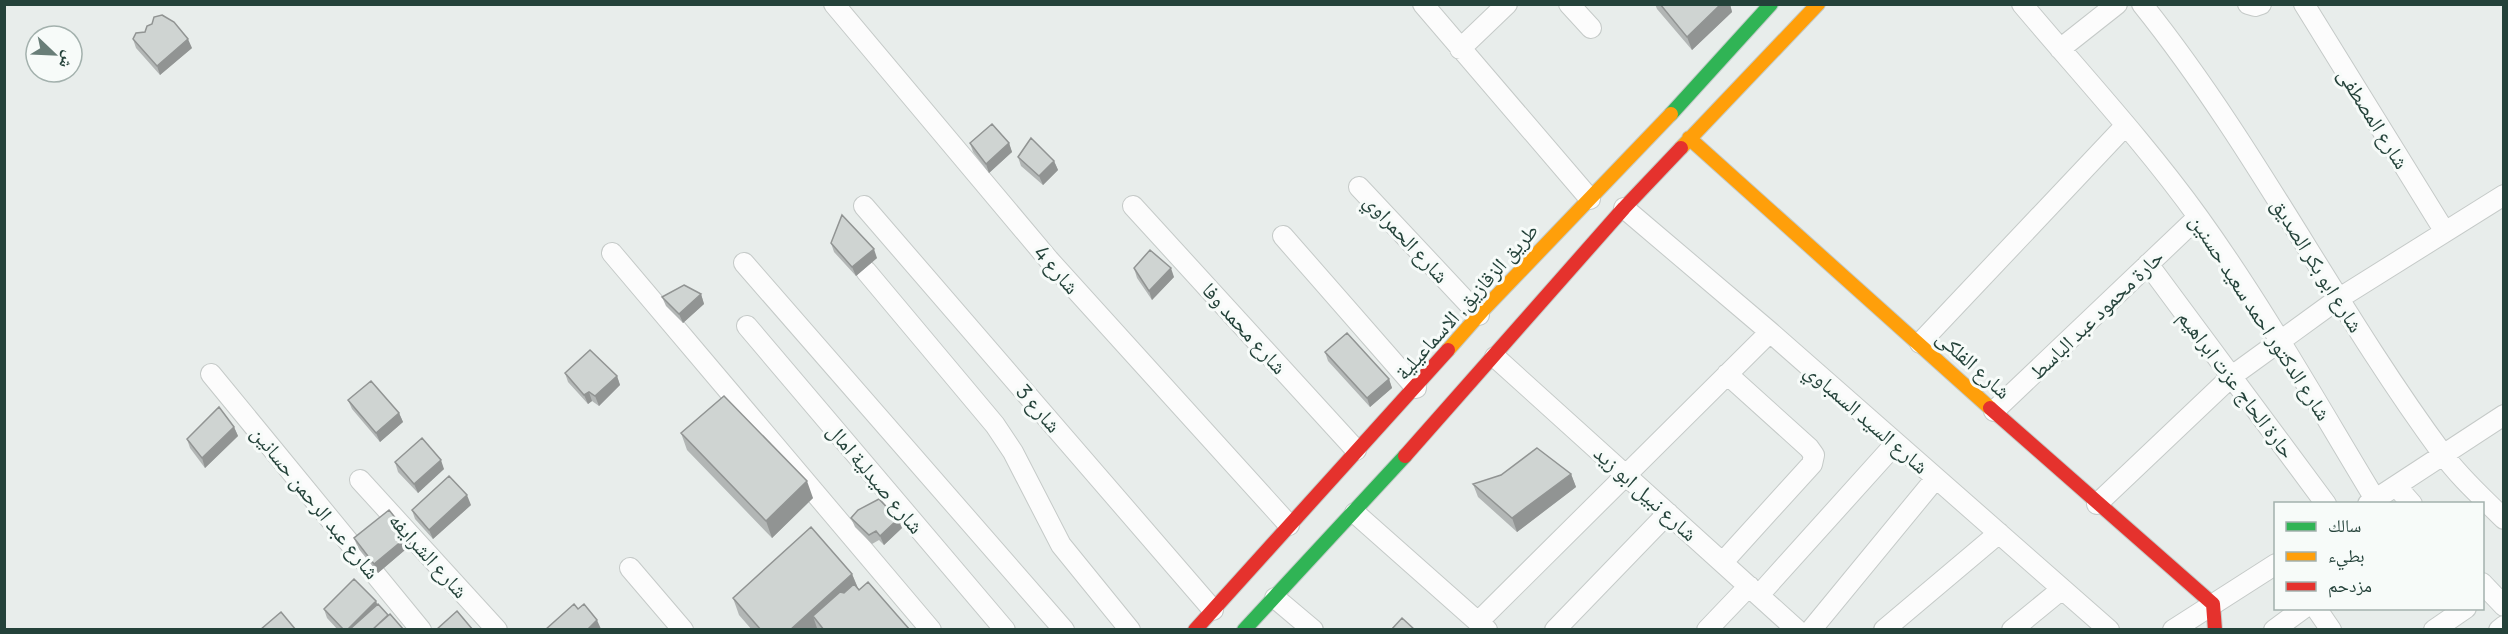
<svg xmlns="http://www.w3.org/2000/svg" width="2508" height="634" font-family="Manrope,'Noto Naskh Arabic',sans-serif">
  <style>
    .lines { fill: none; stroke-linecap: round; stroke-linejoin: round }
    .street-casing { stroke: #c5cac8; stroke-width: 22 }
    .fast-casing { stroke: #c3cbc8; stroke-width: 16 }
    .slow-casing { stroke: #c3cbc8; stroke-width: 16 }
    .jam-casing { stroke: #c3cbc8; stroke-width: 16 }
    .street { stroke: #fcfcfc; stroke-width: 20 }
    .fast { stroke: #30b455; stroke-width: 14 }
    .slow { stroke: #ff9f0a; stroke-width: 14 }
    .jam { stroke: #e5322d; stroke-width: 14 }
    .wall { fill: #b2b6b5 }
    .shaded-wall { fill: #919493 }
    .building { fill: #cfd4d2; stroke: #919493; stroke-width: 1.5 }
    .labels { text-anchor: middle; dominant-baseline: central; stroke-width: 6; stroke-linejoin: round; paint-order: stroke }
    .street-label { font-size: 21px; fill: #24423a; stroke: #f7fbf9 }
  </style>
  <rect width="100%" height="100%" fill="#e8edeb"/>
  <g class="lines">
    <!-- street casing -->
    <g class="street-casing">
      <path id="street" d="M834 4 1049 260 1289 525
        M1423 4 1590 199
        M1569 4 1591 28
        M2022 4C2081 74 2145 143 2199 218 2263 307 2318 405 2375 499
        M2142 4C2255 145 2335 308 2442 453 2459 477 2483 498 2504 519
        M2248 4 2255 6 2261 4
        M2304 4 2445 232
        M1460 49 1507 4
        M2060 49 2117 4
        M1359 187 1479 315
        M864 206 1213 610
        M1133 206 1356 450
        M1624 208 1770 332 2109 630
        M1283 236 1416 388
        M612 253 931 630
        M744 263 1064 630
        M2148 264 2326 504
        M866 271 995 425 1013 452 1061 545 1130 630
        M747 326 1005 630
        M1920 343 2125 126
        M1495 357 1797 630
        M211 374 421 630
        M1994 411 2198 217
        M360 480 497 630
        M2396 486 2412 504
        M2097 504 2232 376 2338 299 2504 195
        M2368 504 2504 415
        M1355 513 1487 630
        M1723 562 1812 464 1814 455 1809 448 1727 374
        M630 568 683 630
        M2482 583 2504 606
        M1759 595 1896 443
        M1275 598 1313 630
        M2316 608 2331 630
        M1478 622 1770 332
        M1555 630 1668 513
        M1707 630 1749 586
        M1811 630 1936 478
        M1884 630 1999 533
        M2012 630 2062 589
        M2173 630 2276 564
        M2274 630 2304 608
        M2434 630 2466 608
        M2499 630 2504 626"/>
    </g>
    <!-- fast casing -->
    <g class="fast-casing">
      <path id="fast" d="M1671 114 1771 4
        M1244 630 1405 456"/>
    </g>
    <!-- slow casing -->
    <g class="slow-casing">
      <path id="slow" d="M1689 138 1990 408
        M1681 148 1818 4
        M1448 350 1484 309 1671 114"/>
    </g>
    <!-- jam casing -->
    <g class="jam-casing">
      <path id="jam" d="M1990 408 2213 604 2215 630
        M1405 456 1624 208 1681 148
        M1195 630 1448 350"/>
    </g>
    <!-- street -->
    <use href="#street" class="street"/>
    <!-- fast -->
    <use href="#fast" class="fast"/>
    <!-- slow -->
    <use href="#slow" class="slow"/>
    <!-- jam -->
    <use href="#jam" class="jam"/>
  </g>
  <!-- wall -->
  <path class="wall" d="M1655 4H1730L1732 12 1692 50 1657 9Z
    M133 39 192 48 160 75 136 48Z
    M970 143H1009L1012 152 989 173 973 152Z
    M1018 157 1054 161 1058 170 1043 185 1021 166Z
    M831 243 877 258 856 276 834 252Z
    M1134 268 1174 277 1152 300 1137 278Z
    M701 294 704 304 683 323 666 306 662 297Z
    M1325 352 1389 379 1392 388 1370 407 1328 361Z
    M565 373 617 376 620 385 599 406 592 401 588 404 568 382Z
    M348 400 399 413 403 422 380 442 352 409Z
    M234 427 238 436 205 468 190 448 187 439Z
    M681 433 813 498 772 538 687 450Z
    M395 462 444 469 418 493 398 472Z
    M1571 474 1576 487 1517 532 1478 497 1473 484Z
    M471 505 433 539 415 519 412 510Z
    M851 518 902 528 884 545 879 540 872 544 855 527Z
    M354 538 412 544 378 573 358 548Z
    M852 574 858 588 910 629 818 630 817 628 815 630H752L739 615 733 598Z
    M376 601 377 604 404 630H338L327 618 324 609Z"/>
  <!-- shaded-wall -->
  <path class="shaded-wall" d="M1721 4H1730L1732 12 1692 50 1687 37Z
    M188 39 192 48 160 75 157 66Z
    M1009 143 1012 152 989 173 986 164Z
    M1054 161 1058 170 1043 185 1039 176Z
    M874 249 877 258 856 276 852 267Z
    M1171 268 1174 277 1152 300 1149 291Z
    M701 294 704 304 683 323 679 314Z
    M617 376 620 385 599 406 595 396Z
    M1389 379 1392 388 1370 407 1367 398Z
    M589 392 592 401 588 404 584 395Z
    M399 413 403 422 380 442 376 433Z
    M234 427 238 436 205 468 202 458Z
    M441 460 444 469 418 493 414 484Z
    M1571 474 1576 487 1517 532 1512 518Z
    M807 481 813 498 772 538 766 521Z
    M467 495 471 505 433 539 429 530Z
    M898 519 902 528 884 545 880 536Z
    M409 535 412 544 378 573 374 564Z
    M852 574 859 591 813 616 817 628 815 630H790Z
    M376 601 379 610 360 630H347Z
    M597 620 601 629 587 630Z"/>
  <!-- building -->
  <path class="building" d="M1660 4H1721L1687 37Z
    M162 15 174 22 188 39 157 66 133 39 136 33 145 32 147 26 152 24 154 17Z
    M992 124 1009 143 986 164 970 143Z
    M1031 138 1054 161 1039 176 1018 157Z
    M842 215 874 249 852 267 831 243Z
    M1150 250 1171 268 1149 291 1134 268Z
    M684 285 701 294 679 314 662 297Z
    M1347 333 1389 379 1367 398 1325 352Z
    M590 350 617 376 595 396 589 392 584 395 565 373Z
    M371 381 399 413 376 433 348 400Z
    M724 396 807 481 766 521 681 433Z
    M219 407 234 427 202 458 187 439Z
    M422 438 441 460 414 484 395 462Z
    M1537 448 1571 474 1512 518 1473 484 1501 475Z
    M449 476 467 495 429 530 412 510Z
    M879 499 898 519 880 536 876 531 869 535 851 518 858 510Z
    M389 510 409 535 374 564 354 538Z
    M811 527 852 574 790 630H761L733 598Z
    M354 579 376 601 347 630H344L324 609Z
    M868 582 910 630H824L813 616 840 592 844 593 854 584 859 590Z
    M378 604 388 615 372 630H349Z
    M574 604 578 609 584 604 597 620 587 630H545Z
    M457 611 473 630H436Z
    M281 612 296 630H260Z
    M390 614 404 630H372Z
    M1402 618 1415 630H1391Z"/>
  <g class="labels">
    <!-- street labels -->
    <g class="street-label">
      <text transform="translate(2374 118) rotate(58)">شارع المصطفى</text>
      <text transform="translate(1407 238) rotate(47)">شارع الحمراوي</text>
      <text transform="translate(2318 265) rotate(58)">شارع ابو بكر الصديق</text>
      <text transform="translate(1057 269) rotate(49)">شارع 4</text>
      <text transform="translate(1466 301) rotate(-48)">طريق الزقازيق, الاسماعيلية</text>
      <text transform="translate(2096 314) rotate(-44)">حارة محمود عبد الباسط</text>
      <text transform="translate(2261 317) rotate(57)">شارع الدكتور احمد سعيد حسنين</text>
      <text transform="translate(1245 328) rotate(48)">شارع محمد وفا</text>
      <text transform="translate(1974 364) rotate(42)">شارع الفلكى</text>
      <text transform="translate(2237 384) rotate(53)">حارة الحاج عزت ابراهيم</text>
      <text transform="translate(1039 408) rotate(49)">شارع 3</text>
      <text transform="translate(1867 418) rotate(41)">شارع السيد السمباوي</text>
      <text transform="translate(876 478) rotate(50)">شارع صيدلية امال</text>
      <text transform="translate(1646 493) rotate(42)">شارع نبيل ابو زيد</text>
      <text transform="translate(316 502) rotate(51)">شارع عبد الرحمن حسانين</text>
      <text transform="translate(429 555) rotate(48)">شارع الشرايفه</text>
    </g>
  </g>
  <!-- border -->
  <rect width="2508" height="634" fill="none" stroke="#24423a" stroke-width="12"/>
  <!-- legend -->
  <rect x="2274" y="502" width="210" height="108" fill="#f7fbf9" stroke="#a3b1ad" stroke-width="1.5"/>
  <rect x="2286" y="522" width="30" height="9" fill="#30b455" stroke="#a3b1ad" stroke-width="1.5"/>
  <text x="2328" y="532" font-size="18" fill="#24423a">سالك</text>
  <rect x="2286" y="552" width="30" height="9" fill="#ff9f0a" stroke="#a3b1ad" stroke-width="1.5"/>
  <text x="2328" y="562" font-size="18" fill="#24423a">بطيء</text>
  <rect x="2286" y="582" width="30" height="9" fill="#e5322d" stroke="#a3b1ad" stroke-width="1.5"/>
  <text x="2328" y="592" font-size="18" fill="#24423a">مزدحم</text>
  <!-- north arrow -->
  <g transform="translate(54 54) rotate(113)"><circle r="28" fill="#f7fbf9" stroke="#a3b1ad" stroke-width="1.5"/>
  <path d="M0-4.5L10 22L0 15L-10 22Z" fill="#697e78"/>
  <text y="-9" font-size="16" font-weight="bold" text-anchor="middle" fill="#24423a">ش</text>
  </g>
</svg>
